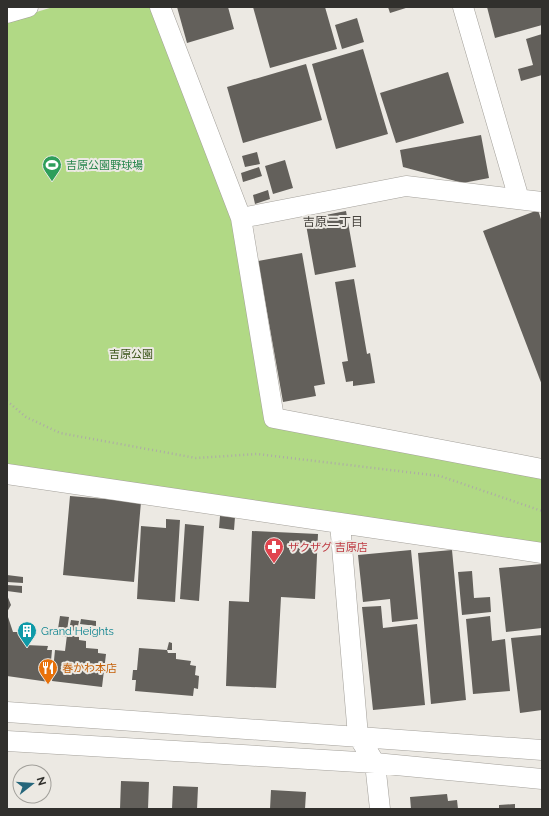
<svg xmlns="http://www.w3.org/2000/svg" width="549" height="816" font-family="Raleway,'Noto Sans JP',sans-serif">
  <style>
    .green { fill: #b1d985 }
    .building { fill: #63605b }
    .lines { fill: none; stroke-linecap: round; stroke-linejoin: round }
    .minor-casing { stroke: #a4a19b; stroke-width: 21 }
    .path { stroke: #adaba6; stroke-width: 2.5; stroke-dasharray: 1 3; stroke-linecap: butt }
    .minor { stroke: #fff; stroke-width: 20 }
    .labels { text-anchor: middle; dominant-baseline: central; stroke-width: 4; stroke-linejoin: round; paint-order: stroke }
    .leisure-label { font-size: 11px; fill: #27864d; stroke: #ece9e3; text-anchor: start }
    .park-label { font-size: 11px; fill: #395317; stroke: #ece9e3 }
    .health-label { font-size: 11px; fill: #be3a42; stroke: #ece9e3; text-anchor: start }
    .culture-label { font-size: 11px; fill: #0d838f; stroke: #ece9e3; text-anchor: start }
    .food-label { font-size: 11px; fill: #c56008; stroke: #ece9e3; text-anchor: start }
    .neighbourhood-label { font-size: 12px; fill: #47443f; stroke: #ece9e3 }
  </style>
  <rect width="100%" height="100%" fill="#ece9e3"/>
  <!-- green -->
  <path class="green" d="M53 7H152L234 217 270 423 542 479V544L7 464V21Z"/>
  <!-- building -->
  <path class="building" d="M177 7H228L234 29 187 43Z
    M253 7H325L337 49 270 68Z
    M388 7H409L390 13Z
    M487 7H542V25L495 38Z
    M357 18 364 42 342 49 335 25Z
    M542 34V75L521 81 518 69 533 65 526 39Z
    M363 49 388 134 336 149 312 64Z
    M306 64 322 120 243 143 227 87Z
    M448 72 464 123 396 143 380 93Z
    M481 135 489 178 463 183 403 167 400 150Z
    M257 152 260 164 245 167 242 156Z
    M285 160 293 188 273 194 265 166Z
    M259 167 262 176 243 182 241 173Z
    M268 190 270 199 255 204 253 195Z
    M538 210 542 222V385L483 231Z
    M346 211 356 267 315 275 305 219Z
    M302 253 325 384 314 386 316 396 283 402 258 261Z
    M354 279 367 354 370 353 375 383 353 386V381L346 382 342 362 348 361 335 282Z
    M70 496 141 502 134 582 63 575Z
    M220 516 235 517 234 530 219 528Z
    M166 519 180 520 175 602 137 599 141 526 166 528Z
    M185 524 204 526 199 601 180 599Z
    M252 531 318 534 315 599 281 597 276 688 226 686 229 601 249 602Z
    M411 550 418 619 392 622 390 599 363 602 358 555Z
    M452 550 466 700 431 704 418 553Z
    M542 564V628L506 632 499 568Z
    M472 571 474 598 490 597 491 612 462 615 458 572Z
    M7 575 23 577V583L7 582Z
    M7 585 22 586V593L7 591Z
    M7 595 11 605 7 612Z
    M381 606 383 628 417 624 425 705 373 710 362 607Z
    M7 614 13 632H18L21 634 24 639H26V645L48 646 47 650H52L49 682 7 676Z
    M60 616 69 617 66 637 57 635Z
    M490 616 492 641 505 639 510 691 473 694 466 619Z
    M81 619 96 621V626L80 624Z
    M71 620 79 621 77 631 69 630Z
    M67 635 79 637V640L86 641V648L98 649V653L106 654 102 687 52 681 55 650 65 651Z
    M542 635V710L520 713 511 638Z
    M169 642 172 643V650H167Z
    M139 648 167 650 168 653H176V659L191 661 190 665 196 666 195 675 199 676 198 689 194 688 193 696 135 691 136 680H132L133 670H137Z
    M121 781 149 782 148 809H120Z
    M173 786 198 787 197 809H172Z
    M271 790 306 792 305 809H270Z
    M447 794 448 801 457 800 458 809H411L410 797Z
    M515 804V809H499V805Z"/>
  <g class="lines">
    <!-- minor casing -->
    <g class="minor-casing">
      <path id="minor" d="M160 7 241 218 274 418 542 469
        M463 7 519 199
        M7 13 28 7
        M241 218 406 186 542 202
        M7 474 340 523 358 736 375 763 380 809
        M340 523 542 553
        M7 712 542 750
        M7 741 375 763 542 779"/>
    </g>
    <!-- path -->
    <path class="path" d="M7 401 26 417 60 433 196 458 257 454 440 476 542 511"/>
    <!-- minor -->
    <use href="#minor" class="minor"/>
  </g>
  <!-- icons -->
  <defs>
    <g id="stadium-pin" transform="scale(1)"><path d="M0 17L-7.5 6A9.5 9.5 0 1 1 7.5 6Z" fill="#2e9e5b" stroke="#ece9e3"/><path d="M0-5a6.5 5 0 1 0 0 10a6.5 5 0 1 0 0-10ZM-3.5-1.8h7v3.6h-7Z" fill="#fff"/></g>
    <g id="pharmacy-pin" transform="scale(1)"><path d="M0 17L-7.5 6A9.5 9.5 0 1 1 7.5 6Z" fill="#e0444e" stroke="#ece9e3"/><path d="M-2-6h4v4h4v4h-4v4h-4v-4h-4v-4h4Z" fill="#fff"/></g>
    <g id="building-pin" transform="scale(1)"><path d="M0 17L-7.5 6A9.5 9.5 0 1 1 7.5 6Z" fill="#0f9aa8" stroke="#ece9e3"/><path d="M-4-6H4V6H1V3H-1V6H-4ZM-2.5-4.3h1.7v1.8h-1.7ZM.8-4.3h1.7v1.8H.8ZM-2.5-1h1.7V.8h-1.7ZM.8-1h1.7V.8H.8Z" fill="#fff"/></g>
    <g id="restaurant-pin" transform="scale(1)"><path d="M0 17L-7.5 6A9.5 9.5 0 1 1 7.5 6Z" fill="#e8710a" stroke="#ece9e3"/><path d="M-5-6h1v4h1v-4h1v4h1v-4h1v5L-1.5 .5V6h-2V.5L-5-1ZM5-6V6H3V1.5H1.5Q1.5-4 5-6Z" fill="#fff"/></g>
  </defs>
  <g fill-rule="evenodd">
    <use href="#stadium-pin" x="52" y="165"/>
    <use href="#pharmacy-pin" x="274" y="547"/>
    <use href="#building-pin" x="27" y="631"/>
    <use href="#restaurant-pin" x="48" y="668"/>
  </g>
  <g class="labels">
    <!-- leisure labels -->
    <g class="leisure-label">
      <text x="66" y="165">吉原公園野球場</text>
    </g>
    <!-- park labels -->
    <g class="park-label">
      <text x="131" y="354">吉原公園</text>
    </g>
    <!-- health labels -->
    <g class="health-label">
      <text x="288" y="547">ザクザグ 吉原店</text>
    </g>
    <!-- culture labels -->
    <g class="culture-label">
      <text x="41" y="631">Grand Heights</text>
    </g>
    <!-- food labels -->
    <g class="food-label">
      <text x="62" y="668">春かわ本店</text>
    </g>
    <!-- neighbourhood labels -->
    <g class="neighbourhood-label">
      <text x="333" y="222">吉原二丁目</text>
    </g>
  </g>
  <!-- border -->
  <rect width="549" height="816" fill="none" stroke="#31302d" stroke-width="16"/>
  <!-- north arrow -->
  <g transform="translate(32 784) rotate(73)"><circle r="19" fill="#ece9e3" stroke="#a19f9a"/>
  <path d="M0-3L7 15L0 10L-7 15Z" fill="#26667b"/>
  <text y="-6" font-size="11" font-weight="bold" text-anchor="middle" fill="#31302d">N</text>
  </g>
</svg>
